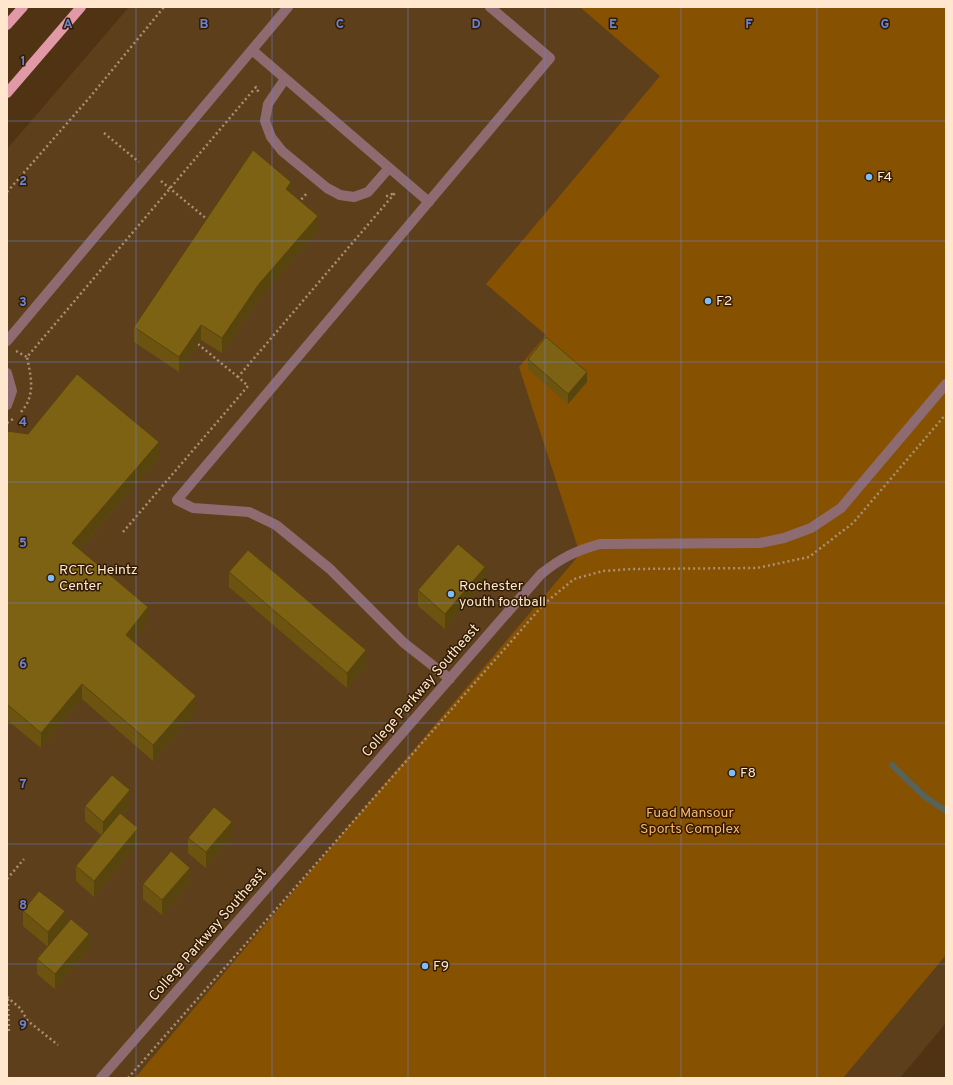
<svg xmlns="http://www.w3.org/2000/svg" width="953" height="1085" font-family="Overpass,sans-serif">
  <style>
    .built { fill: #5e3f1b }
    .green { fill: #875102 }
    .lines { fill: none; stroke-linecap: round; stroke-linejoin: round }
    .stream { stroke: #576259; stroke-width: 6 }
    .path { stroke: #aa9074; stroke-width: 2.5; stroke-dasharray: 2 3; stroke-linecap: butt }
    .minor { stroke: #8e6b71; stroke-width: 10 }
    .major { stroke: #e199a7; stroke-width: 10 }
    .wall { fill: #6c5410 }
    .shaded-wall { fill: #58450d }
    .building { fill: #7e6213; stroke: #58450d }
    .grid { fill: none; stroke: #6c83d5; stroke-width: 1; stroke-opacity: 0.55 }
    .poi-dot { fill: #7cbef9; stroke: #311b02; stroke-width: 1.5 }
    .labels { text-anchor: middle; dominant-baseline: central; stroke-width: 3; stroke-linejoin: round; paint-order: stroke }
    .poi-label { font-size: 14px; fill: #fee6cf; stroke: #311b02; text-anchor: start }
    .street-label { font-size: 14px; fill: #fee6cf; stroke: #311b02 }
    .park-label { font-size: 14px; fill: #f7b570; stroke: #311b02 }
    .grid-label { font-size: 13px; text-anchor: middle; font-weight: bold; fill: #6c83d5; stroke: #311b02; stroke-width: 3; stroke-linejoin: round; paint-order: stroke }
  </style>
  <rect width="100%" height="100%" fill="#4f3312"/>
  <!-- built -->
  <path class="built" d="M129 7H946V1023L900 1078H7V149Z"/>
  <!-- green -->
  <path class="green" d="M580 7H946V955L843 1078H135L580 554 519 367 546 335 486 284 660 76Z"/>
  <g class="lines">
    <!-- stream -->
    <path class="stream" d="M892 765 924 796 946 811"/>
    <!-- path -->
    <path class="path" d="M104 133 139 162
      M161 181 208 220
      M7 192 90 97 164 7
      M298 203 308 192
      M198 344 238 377
      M16 351 27 357
      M21 412C36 395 31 377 27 357L256 87 259 93
      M7 423 13 419
      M123 532 248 386 238 377 395 193 384 197
      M7 879 24 859
      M7 997 20 1008 28 1021 58 1045
      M8 999 9 1033
      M128 1078 544 604 574 579 603 571 631 569 757 568 809 557 853 523 946 414"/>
    <!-- minor -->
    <path class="minor" d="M252 50 429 202
      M285 79 268 104 265 121 271 137 282 151 327 188 340 195 354 197 368 192 389 168
      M7 341 288 7
      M7 373 12 391 7 405
      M450 679 404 643 330 569 276 525 249 512 193 508 177 500 550 58 490 7
      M101 1078 541 574C561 558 575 551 600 544L760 543 784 538 811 528 841 508 946 384"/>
    <!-- major -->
    <path class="major" d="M7 25 23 7
      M7 93 81 7"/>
  </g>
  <!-- wall -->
  <path class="wall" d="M291 193 318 231 259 299 222 353 201 340 179 372 134 342V327Z
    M528 359 587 382 568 404 528 369Z
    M7 431 159 457 80 549 148 622 133 641 196 711 153 761 82 699 41 748 7 720Z
    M229 572 366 665 347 688 229 587Z
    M485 582 445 629 418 606V590Z
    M130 805 122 815 138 843 94 897 76 881V866L101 835 85 821V806Z
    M232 837 206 868 188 853V838Z
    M190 883 162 915 143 899V884Z
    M23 911 89 949 55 989 37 974V959L48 947 23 926Z"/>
  <!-- shaded-wall -->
  <path class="shaded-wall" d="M291 182V197L286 189Z
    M318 216V231L259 299 222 353V338L259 284Z
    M201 325V340L179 372V357Z
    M587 372V382L568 404V394Z
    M159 442V457L72 558V543Z
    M485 567V582L445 629V614Z
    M148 607V622L126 650V635Z
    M366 650V665L347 688V673Z
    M82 684V699L41 748V733Z
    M196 696V711L153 761V745Z
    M130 790V805L103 837V822Z
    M232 822V837L206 868V852Z
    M138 828V843L94 897V881Z
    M190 868V883L162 915V900Z
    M65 911V926L48 947V932Z
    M89 934V949L55 989V974Z"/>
  <!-- building -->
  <path class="building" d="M253 150 291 182 286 189 318 216 259 284 222 338 201 325 179 357 134 327Z
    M546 337 587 372 568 394 528 359Z
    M77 374 159 442 72 543 148 607 126 635 196 696 153 745 82 684 41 733 7 704V431L28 434Z
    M458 544 485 567 445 614 418 590Z
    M248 550 366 650 347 673 229 572Z
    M112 775 130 790 103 822 85 806Z
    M214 807 232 822 206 852 188 838Z
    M120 813 138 828 94 881 76 866Z
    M171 851 190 868 162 900 143 884Z
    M39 891 65 911 48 932 23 911Z
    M71 919 89 934 55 974 37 959Z"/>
  <!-- grid -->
  <path class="grid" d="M136 7V1078M272 7V1078M408 7V1078M545 7V1078M681 7V1078M817 7V1078M7 121H946M7 241H946M7 362H946M7 482H946M7 603H946M7 723H946M7 844H946M7 964H946"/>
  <!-- markers -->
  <g class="poi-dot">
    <circle cx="869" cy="177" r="4"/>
    <circle cx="708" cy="301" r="4"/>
    <circle cx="51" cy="578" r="4"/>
    <circle cx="451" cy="594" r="4"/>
    <circle cx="732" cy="773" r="4"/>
    <circle cx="425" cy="966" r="4"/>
  </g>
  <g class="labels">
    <!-- poi labels -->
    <g class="poi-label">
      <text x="877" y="177">F4</text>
      <text x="716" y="301">F2</text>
      <text x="59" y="570">RCTC Heintz<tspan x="59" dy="16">Center</tspan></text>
      <text x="459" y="586">Rochester<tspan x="459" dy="16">youth football</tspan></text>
      <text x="740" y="773">F8</text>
      <text x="433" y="966">F9</text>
    </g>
    <!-- street labels -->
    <g class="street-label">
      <text transform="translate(421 691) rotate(-49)">College Parkway Southeast</text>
      <text transform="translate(208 935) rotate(-49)">College Parkway Southeast</text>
    </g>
    <!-- park labels -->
    <g class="park-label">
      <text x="690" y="813">Fuad Mansour<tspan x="690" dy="16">Sports Complex</tspan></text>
    </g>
  </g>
  <g class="grid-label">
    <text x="68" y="28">A</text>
    <text x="204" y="28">B</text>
    <text x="340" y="28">C</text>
    <text x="476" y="28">D</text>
    <text x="613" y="28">E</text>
    <text x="749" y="28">F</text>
    <text x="885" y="28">G</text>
    <text x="23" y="65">1</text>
    <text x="23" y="185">2</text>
    <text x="23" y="306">3</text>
    <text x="23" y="426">4</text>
    <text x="23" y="547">5</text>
    <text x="23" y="668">6</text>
    <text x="23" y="788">7</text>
    <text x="23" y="909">8</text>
    <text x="23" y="1029">9</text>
  </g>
  <!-- border -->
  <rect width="953" height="1085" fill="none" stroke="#fee6cf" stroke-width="16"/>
</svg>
